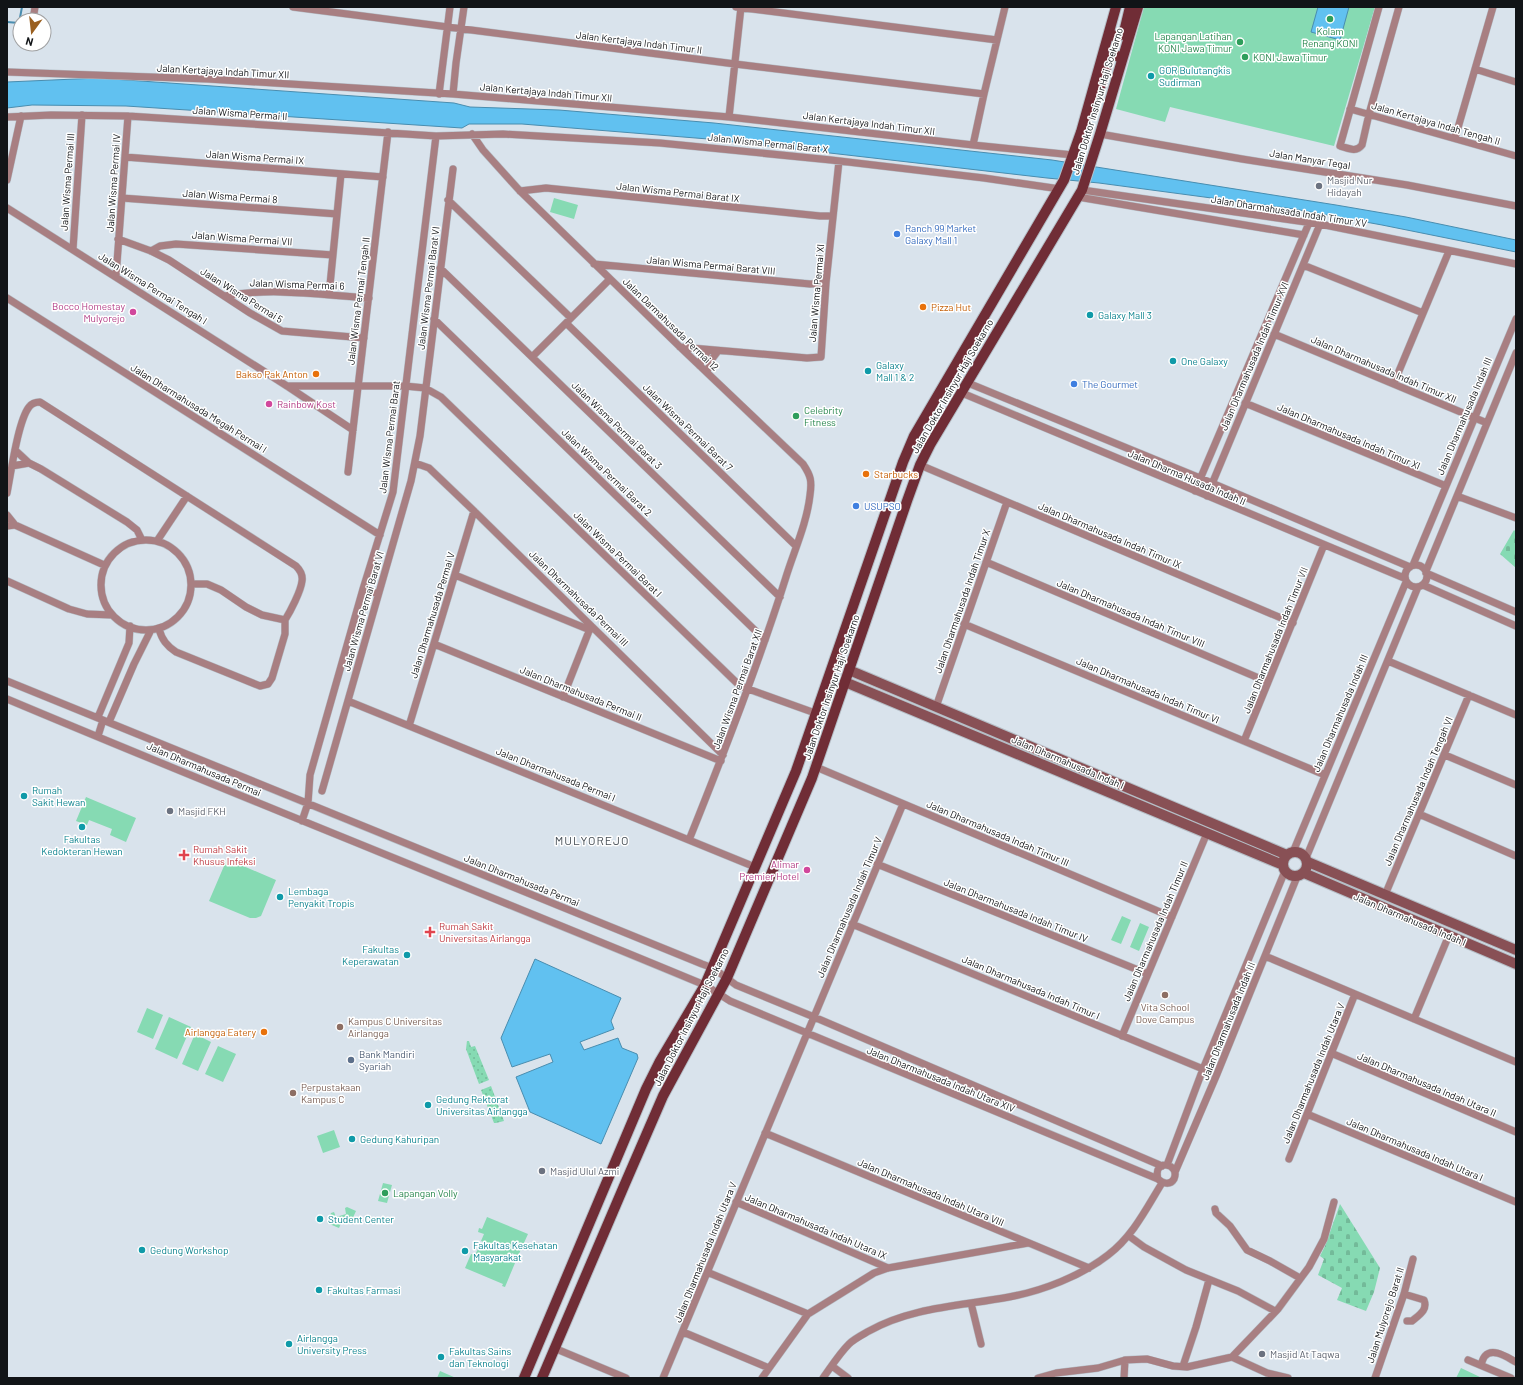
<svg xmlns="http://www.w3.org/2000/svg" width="1523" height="1385" font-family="Barlow,sans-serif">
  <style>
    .grass { fill: url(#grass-dots) }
    .cemetery { fill: url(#cemetery-stones) }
    .green { fill: #86dab3 }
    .water { fill: #61c1f0; stroke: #498daf }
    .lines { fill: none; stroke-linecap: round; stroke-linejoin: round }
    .stream { stroke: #498daf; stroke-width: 2 }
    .street-casing { stroke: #b5bec6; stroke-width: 8 }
    .secondary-casing { stroke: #b5bec6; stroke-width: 12 }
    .primary-casing { stroke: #b5bec6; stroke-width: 12 }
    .street { stroke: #a87f82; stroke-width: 7 }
    .secondary { stroke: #885055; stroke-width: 10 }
    .primary { stroke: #702d36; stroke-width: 10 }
    .leisure-dot { fill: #2e9e5b; stroke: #fff; stroke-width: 1.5 }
    .culture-dot { fill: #0f9aa8; stroke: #fff; stroke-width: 1.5 }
    .worship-dot { fill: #6b7280; stroke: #fff; stroke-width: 1.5 }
    .shop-dot { fill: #3f7fe0; stroke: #fff; stroke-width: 1.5 }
    .food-dot { fill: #e8710a; stroke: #fff; stroke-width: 1.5 }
    .hotel-dot { fill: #d1479c; stroke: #fff; stroke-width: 1.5 }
    .health-dot { fill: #e0444e; stroke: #fff; stroke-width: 1.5 }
    .education-dot { fill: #8d6e63; stroke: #fff; stroke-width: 1.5 }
    .service-dot { fill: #5c6f8a; stroke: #fff; stroke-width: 1.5 }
    .labels { text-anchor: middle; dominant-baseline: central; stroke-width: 3; stroke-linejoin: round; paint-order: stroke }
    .leisure-label { font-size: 10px; fill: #27864d; stroke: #fff; text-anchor: start }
    .street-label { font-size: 10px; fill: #111417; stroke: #fff }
    .culture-label { font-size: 10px; fill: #0d838f; stroke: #fff; text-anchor: start }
    .worship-label { font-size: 10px; fill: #5b616d; stroke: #fff; text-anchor: start }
    .shop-label { font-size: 10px; fill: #366cbe; stroke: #fff; text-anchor: start }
    .hotel-label { font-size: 10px; fill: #b23c85; stroke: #fff; text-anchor: end }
    .food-label { font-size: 10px; fill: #c56008; stroke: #fff; text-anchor: start }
    .health-label { font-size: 10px; fill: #be3a42; stroke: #fff; text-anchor: start }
    .education-label { font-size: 10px; fill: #785e54; stroke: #fff; text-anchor: start }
    .service-label { font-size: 10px; fill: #4e5e75; stroke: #fff; text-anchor: start }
    .quarter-label { font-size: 12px; letter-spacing: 1px; fill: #485057; stroke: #fff }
  </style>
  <defs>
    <pattern id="grass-dots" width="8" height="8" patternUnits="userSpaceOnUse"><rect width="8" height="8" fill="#86dab3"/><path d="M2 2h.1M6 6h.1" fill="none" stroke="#73ba99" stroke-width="1.8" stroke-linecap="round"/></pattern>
    <pattern id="cemetery-stones" width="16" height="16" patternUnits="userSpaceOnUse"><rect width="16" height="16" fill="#86dab3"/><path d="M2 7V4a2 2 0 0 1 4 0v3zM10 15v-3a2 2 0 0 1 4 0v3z" fill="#73ba99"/></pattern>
  </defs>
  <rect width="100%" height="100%" fill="#d9e3ec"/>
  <!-- grass -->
  <path class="grass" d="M467 1041H469L471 1047 475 1046 489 1080 479 1084 466 1049Z
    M491 1086 504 1121 496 1123H494L481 1090Z"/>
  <!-- cemetery -->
  <path class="cemetery" d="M1514 530 1516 532V568L1500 554Z
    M1340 1204 1380 1268 1374 1292 1366 1311 1337 1300 1342 1288 1318 1275 1324 1259 1320 1256 1325 1246Z"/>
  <!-- green -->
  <path class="green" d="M1144 7H1375L1334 146 1170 107 1165 122 1116 109Z
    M554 198 578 205 574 219 550 212Z
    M86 797 136 818 126 842 110 835 112 829 89 820 87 825 76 821Z
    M227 859 276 880 261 916 256 918H250L209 901Z
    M1122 916 1131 920 1121 944 1111 940Z
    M1140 923 1149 927 1139 951 1130 947Z
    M147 1008 163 1015 153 1039 137 1032Z
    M169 1017 191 1027 177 1059 155 1049Z
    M195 1034 211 1042 198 1071 182 1064Z
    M218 1046 236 1054 223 1082 205 1074Z
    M334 1130 340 1147 323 1153 317 1136Z
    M383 1183 392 1185 387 1203 378 1201Z
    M347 1207 356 1211 350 1224 342 1221 339 1228 327 1223 331 1213 334 1212 336 1217 346 1214 345 1208Z
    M487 1217 528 1234 518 1256 512 1253 509 1261 515 1263 505 1287 502 1286 503 1284 465 1268 471 1254 475 1255 479 1247 484 1249 487 1243 481 1241 484 1234 478 1232 479 1228 482 1229Z
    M1461 1368 1480 1377 1483 1378H1456Z
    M440 1371 456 1378H437Z"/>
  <!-- water -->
  <path class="water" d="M1318 7H1349L1340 40 1311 32Z
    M98 78 454 103 470 107 559 110 714 123 1052 160 1336 205 1406 217 1516 240V252L1382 225 1294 209 1099 183 1047 178 708 139 522 124H469L462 128 126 106 32 105 7 108V82Z
    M535 959 621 998 611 1021 614 1029 580 1042 584 1050 618 1038 622 1048 637 1054 638 1058 601 1144 530 1112 516 1077 553 1062 550 1054 512 1067 501 1038Z"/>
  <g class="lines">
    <!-- stream -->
    <path class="stream" d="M7 22 19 23 22 7"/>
    <!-- street casing -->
    <g class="street-casing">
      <path id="street" d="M293 7 735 64 984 94
        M736 7 997 40
        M1379 7 1340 146C1348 148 1356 153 1362 145L1369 114 1399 7
        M33 20 35 7
        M1475 69 1516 82
        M7 72 208 79 453 94 729 117 973 145 1073 155
        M439 94 450 7
        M453 94 456 63 464 7
        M1350 109 1516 156
        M7 117 51 115 128 116 436 136 503 134 660 143 831 160 984 178 1060 189
        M729 117 741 7
        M472 134 483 150 520 191 680 347 803 464C811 476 812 481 810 495 807 523 794 551 786 577 758 666 724 753 689 840
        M1100 134 1242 159 1407 185 1516 206
        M1455 138 1493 7
        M973 145 984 94 1005 7
        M125 157 383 177
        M7 180 21 116
        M1082 190 1320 224 1516 264
        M520 191 546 188 820 216H833
        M1078 197 1304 235
        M122 198 337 214
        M448 200 571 318
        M7 208 287 386 353 430
        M118 239 151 251 169 260 250 313 282 331 364 338
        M73 249 82 115
        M151 251 160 246 176 244 333 255
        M594 264 810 284 826 283
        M1303 265 1423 313
        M440 268 780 597
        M116 276 128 116
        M329 295 341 174
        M225 296C272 287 321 295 369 298
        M7 298 380 535
        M434 319 765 640
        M566 323 796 546
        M1274 334 1487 423
        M680 347 807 358 821 357 826 283 839 161
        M532 357 610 279
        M700 366 701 360 709 350
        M707 372 712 359 718 351
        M968 383 1200 478 1410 567
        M1394 383 1449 251
        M287 386H405L425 388 441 397 740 686 815 713
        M962 393 1404 578
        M1245 403 1446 486
        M29 463 41 469 127 522 137 530 142 540
        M415 463 429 468 474 511 723 755
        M920 465 1293 623
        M12 466 29 463 15 450
        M348 472 388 132
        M1195 491 1309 223
        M7 493C11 473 18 421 29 407 32 403 35 402 40 402L296 566C300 570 303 575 302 581 301 591 290 612 285 620
        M1207 496 1320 224
        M1457 496 1516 518
        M7 515 15 525 7 526
        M15 525 104 565
        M101 585a45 45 0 1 1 90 0a45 45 0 1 1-90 0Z
        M157 541 187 496
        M986 562 1268 682
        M1405 576a11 11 0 1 1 22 0a11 11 0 1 1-22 0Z
        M1413 565 1516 319
        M1426 571 1516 353
        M1426 573 1516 612
        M455 575 590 630
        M7 581 69 609 87 614 112 615
        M192 584H207L221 590 246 607 262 615 285 620
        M1423 585 1516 626
        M363 589 378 594
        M964 624 1325 775
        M159 629C162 640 167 646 176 652L260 686 268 684 272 678 285 634V620
        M434 644 721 761
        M1388 661 1516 715
        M7 681 702 964 713 968 736 985 814 1017 1162 1166
        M563 697 591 626
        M7 699C235 795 466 886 695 981L705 985 730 1001 1158 1179C1162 1183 1170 1186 1174 1179 1181 1163 1152 1158 1158 1179
        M348 701 755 867
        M936 707 1007 502
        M98 717 129 643 130 626
        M109 722 134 664 151 630
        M409 726 474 511
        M98 736 103 720
        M1244 741 1324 545
        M1445 755 1516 785
        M816 767 1172 917
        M322 791 411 481 420 436 453 169
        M1419 814 1516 856
        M302 821 308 803 310 775 363 589 393 492 436 136
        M1293 852 1406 582
        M1306 858 1418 587
        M877 864 1148 974
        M1385 895 1469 695
        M852 924 1203 1069
        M1265 956 1516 1062
        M1414 1019 1449 935
        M1122 1036 1207 833
        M1331 1053 1516 1132
        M1307 1114 1516 1202
        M765 1133 1089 1268
        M1289 1159 1355 994
        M1167 1165 1203 1069 1285 871
        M1175 1172 1217 1074 1297 877
        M736 1202 888 1268
        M1215 1209 1216 1213 1230 1226 1247 1250 1270 1261 1300 1278
        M1129 1236 1144 1247 1186 1270 1238 1291 1275 1311
        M707 1272 808 1314
        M1404 1294 1424 1300C1428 1310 1419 1315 1412 1321H1407
        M971 1303 981 1344
        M683 1332 769 1368
        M554 1348 626 1378
        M1232 1357 1278 1309 1309 1267 1324 1239 1334 1202
        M1232 1357 1267 1373 1288 1378
        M1468 1360 1511 1378
        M1481 1365C1482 1362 1483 1358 1485 1356 1493 1347 1508 1358 1516 1362
        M832 1366 848 1378
        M1183 1366 1196 1327 1209 1280
        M663 1378 903 804
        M762 1378 808 1314 874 1273 888 1268 1028 1243
        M823 1378C831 1367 839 1354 849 1344 854 1339 862 1335 869 1331 912 1307 961 1306 1009 1297 1042 1291 1081 1276 1108 1255 1133 1236 1146 1209 1162 1183
        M1038 1378 1056 1373 1098 1368 1125 1360 1147 1359 1173 1366 1187 1367 1232 1357
        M1124 1378 1125 1360
        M1375 1378 1404 1294 1413 1259"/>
    </g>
    <!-- secondary casing -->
    <g class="secondary-casing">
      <path id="secondary" d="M849 670 1287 855
        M845 682 1283 865
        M1283 864a12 12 0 1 1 24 0a12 12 0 1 1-24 0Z
        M1308 862 1516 950
        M1304 873 1516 964"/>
    </g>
    <!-- primary casing -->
    <g class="primary-casing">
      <path id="primary" d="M1109 33 1114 36 1121 35 1125 28 1130 7
        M1092 107 1098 94 1109 58 1114 55 1120 57 1121 60
        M524 1378 646 1089 660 1061 705 985 796 771 903 462 914 436 1064 180 1081 132 1116 7
        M542 1378 624 1186 663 1096 727 978 812 778 907 501 920 465 930 445 1082 190 1100 134 1138 7"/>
    </g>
    <!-- street -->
    <use href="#street" class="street"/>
    <!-- secondary -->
    <use href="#secondary" class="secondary"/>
    <!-- primary -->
    <use href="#primary" class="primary"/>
  </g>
  <!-- markers -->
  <g class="leisure-dot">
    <circle cx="1330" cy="19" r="4"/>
    <circle cx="1240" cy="42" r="4"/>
    <circle cx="1245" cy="57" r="4"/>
    <circle cx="796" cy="416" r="4"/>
    <circle cx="385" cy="1193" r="4"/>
  </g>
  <g class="culture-dot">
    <circle cx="1151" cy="76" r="4"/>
    <circle cx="1090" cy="315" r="4"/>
    <circle cx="1173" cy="361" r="4"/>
    <circle cx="868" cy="371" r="4"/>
    <circle cx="24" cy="796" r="4"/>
    <circle cx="82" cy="827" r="4"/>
    <circle cx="280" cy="897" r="4"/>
    <circle cx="407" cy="955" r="4"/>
    <circle cx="428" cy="1105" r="4"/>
    <circle cx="352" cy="1139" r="4"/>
    <circle cx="320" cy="1219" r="4"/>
    <circle cx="142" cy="1250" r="4"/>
    <circle cx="465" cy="1251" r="4"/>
    <circle cx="319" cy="1290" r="4"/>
    <circle cx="289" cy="1344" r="4"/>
    <circle cx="441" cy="1357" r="4"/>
  </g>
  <g class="worship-dot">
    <circle cx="1319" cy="186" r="4"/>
    <circle cx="170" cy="811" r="4"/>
    <circle cx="542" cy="1171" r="4"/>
    <circle cx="1262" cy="1354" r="4"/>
  </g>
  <g class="shop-dot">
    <circle cx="897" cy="234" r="4"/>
    <circle cx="1074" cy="384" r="4"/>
    <circle cx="856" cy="506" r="4"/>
  </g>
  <g class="food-dot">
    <circle cx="923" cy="307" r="4"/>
    <circle cx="316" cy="374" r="4"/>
    <circle cx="866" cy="474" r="4"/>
    <circle cx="264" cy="1032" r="4"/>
  </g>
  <g class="hotel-dot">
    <circle cx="133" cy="312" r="4"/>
    <circle cx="269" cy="404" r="4"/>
    <circle cx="807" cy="870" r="4"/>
  </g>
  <g class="health-dot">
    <path d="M182 849h4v4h4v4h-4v4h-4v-4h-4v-4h4z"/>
    <path d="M428 926h4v4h4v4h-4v4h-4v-4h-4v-4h4z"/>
  </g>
  <g class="education-dot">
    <circle cx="1165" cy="995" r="4"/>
    <circle cx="340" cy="1027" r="4"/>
    <circle cx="293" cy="1093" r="4"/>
  </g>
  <circle class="service-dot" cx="351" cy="1060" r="4"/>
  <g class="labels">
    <!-- leisure labels -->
    <g class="leisure-label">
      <text x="1330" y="31" text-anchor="middle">Kolam<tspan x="1330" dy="12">Renang KONI</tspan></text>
      <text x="1232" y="36" text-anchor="end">Lapangan Latihan<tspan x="1232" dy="12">KONI Jawa Timur</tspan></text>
      <text x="1253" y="57">KONI Jawa Timur</text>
      <text x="804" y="410">Celebrity<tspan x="804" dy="12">Fitness</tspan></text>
      <text x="393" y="1193">Lapangan Volly</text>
    </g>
    <!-- street labels -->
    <g class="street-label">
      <text transform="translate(639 42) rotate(7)">Jalan Kertajaya Indah Timur II</text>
      <text transform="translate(223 71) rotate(3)">Jalan Kertajaya Indah Timur XII</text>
      <text transform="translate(546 92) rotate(5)">Jalan Kertajaya Indah Timur XII</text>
      <text transform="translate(1097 101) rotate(-73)">Jalan Doktor Insinyur Haji Soekarno</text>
      <text transform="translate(240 113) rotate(4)">Jalan Wisma Permai II</text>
      <text transform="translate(869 123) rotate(7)">Jalan Kertajaya Indah Timur XII</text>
      <text transform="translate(1436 123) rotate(16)">Jalan Kertajaya Indah Tengah II</text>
      <text transform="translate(768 143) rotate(6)">Jalan Wisma Permai Barat X</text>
      <text transform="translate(255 157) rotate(4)">Jalan Wisma Permai IX</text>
      <text transform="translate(1310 159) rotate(9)">Jalan Manyar Tegal</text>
      <text transform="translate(67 182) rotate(-86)">Jalan Wisma Permai III</text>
      <text transform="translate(113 183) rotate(-86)">Jalan Wisma Permai IV</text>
      <text transform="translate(678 192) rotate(6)">Jalan Wisma Permai Barat IX</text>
      <text transform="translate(230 196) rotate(4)">Jalan Wisma Permai 8</text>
      <text transform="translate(1289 211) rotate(9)">Jalan Dharmahusada Indah Timur XV</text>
      <text transform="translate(242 238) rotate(4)">Jalan Wisma Permai VII</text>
      <text transform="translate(711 265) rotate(5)">Jalan Wisma Permai Barat VIII</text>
      <text transform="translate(297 284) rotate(2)">Jalan Wisma Permai 6</text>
      <text transform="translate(153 288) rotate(32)">Jalan Wisma Permai Tengah I</text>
      <text transform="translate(428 288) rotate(-83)">Jalan Wisma Permai Barat VI</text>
      <text transform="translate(816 293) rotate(-85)">Jalan Wisma Permai XI</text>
      <text transform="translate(242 295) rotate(32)">Jalan Wisma Permai 5</text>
      <text transform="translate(358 301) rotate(-83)">Jalan Wisma Permai Tengah II</text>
      <text transform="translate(671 324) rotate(44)">Jalan Darmahusada Permai 12</text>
      <text transform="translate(1254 356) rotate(-67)">Jalan Dharmahusada Indah Timur XVI</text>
      <text transform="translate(1384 369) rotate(23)">Jalan Dharmahusada Indah Timur XII</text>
      <text transform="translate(952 386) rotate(-60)">Jalan Doktor Insinyur Haji Soekarno</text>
      <text transform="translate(199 408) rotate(32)">Jalan Dharmahusada Megah Permai I</text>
      <text transform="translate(1464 416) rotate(-67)">Jalan Dharmahusada Indah III</text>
      <text transform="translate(617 425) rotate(44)">Jalan Wisma Permai Barat 3</text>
      <text transform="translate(688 427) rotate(44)">Jalan Wisma Permai Barat 7</text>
      <text transform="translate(1349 436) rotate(23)">Jalan Dharmahusada Indah Timur XI</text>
      <text transform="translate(389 437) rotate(-83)">Jalan Wisma Permai Barat</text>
      <text transform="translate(607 472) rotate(44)">Jalan Wisma Permai Barat 2</text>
      <text transform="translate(1187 477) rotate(23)">Jalan Dharma Husada Indah II</text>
      <text transform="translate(1110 535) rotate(23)">Jalan Dharmahusada Indah Timur IX</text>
      <text transform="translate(618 554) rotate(44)">Jalan Wisma Permai Barat I</text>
      <text transform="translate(579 598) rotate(44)">Jalan Dharmahusada Permai III</text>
      <text transform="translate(962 601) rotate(-71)">Jalan Dharmahusada Indah Timur X</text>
      <text transform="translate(363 611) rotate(-74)">Jalan Wisma Permai Barat VI</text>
      <text transform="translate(1131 613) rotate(23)">Jalan Dharmahusada Indah Timur VIII</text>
      <text transform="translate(432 615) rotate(-73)">Jalan Dharmahusada Permai V</text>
      <text transform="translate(1275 640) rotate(-68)">Jalan Dharmahusada Indah Timur VII</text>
      <text transform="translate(831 687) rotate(-71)">Jalan Doktor Insinyur Haji Soekarno</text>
      <text transform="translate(737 689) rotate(-70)">Jalan Wisma Permai Barat XII</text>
      <text transform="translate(1148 690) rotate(23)">Jalan Dharmahusada Indah Timur VI</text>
      <text transform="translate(581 693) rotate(22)">Jalan Dharmahusada Permai II</text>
      <text transform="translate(1340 713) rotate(-67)">Jalan Dharmahusada Indah III</text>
      <text transform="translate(1068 762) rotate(23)">Jalan Dharmahusada Indah I</text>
      <text transform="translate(204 769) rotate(23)">Jalan Dharmahusada Permai</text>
      <text transform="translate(556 774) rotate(22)">Jalan Dharmahusada Permai I</text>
      <text transform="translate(1418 791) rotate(-67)">Jalan Dharmahusada Indah Tengah VI</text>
      <text transform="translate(998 833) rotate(23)">Jalan Dharmahusada Indah Timur III</text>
      <text transform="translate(522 880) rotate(22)">Jalan Dharmahusada Permai</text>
      <text transform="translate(849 907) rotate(-67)">Jalan Dharmahusada Indah Timur V</text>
      <text transform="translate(1016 910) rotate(22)">Jalan Dharmahusada Indah Timur IV</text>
      <text transform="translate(1410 919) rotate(23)">Jalan Dharmahusada Indah I</text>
      <text transform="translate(1155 931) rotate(-67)">Jalan Dharmahusada Indah Timur II</text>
      <text transform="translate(1031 987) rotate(23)">Jalan Dharmahusada Indah Timur I</text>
      <text transform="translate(691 1017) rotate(-63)">Jalan Doktor Insinyur Haji Soekarno</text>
      <text transform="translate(1228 1021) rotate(-68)">Jalan Dharmahusada Indah III</text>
      <text transform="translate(1313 1073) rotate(-68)">Jalan Dharmahusada Indah Utara V</text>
      <text transform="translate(941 1079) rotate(22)">Jalan Dharmahusada Indah Utara XIV</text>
      <text transform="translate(1427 1084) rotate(23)">Jalan Dharmahusada Indah Utara II</text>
      <text transform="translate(1415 1149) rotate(23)">Jalan Dharmahusada Indah Utara I</text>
      <text transform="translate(931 1192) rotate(23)">Jalan Dharmahusada Indah Utara VIII</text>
      <text transform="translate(816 1226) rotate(23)">Jalan Dharmahusada Indah Utara IX</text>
      <text transform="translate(705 1252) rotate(-68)">Jalan Dharmahusada Indah Utara V</text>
      <text transform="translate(1385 1315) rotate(-72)">Jalan Mulyorejo Barat II</text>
    </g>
    <!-- culture labels -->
    <g class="culture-label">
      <text x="1159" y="70">GOR Bulutangkis<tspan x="1159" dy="12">Sudirman</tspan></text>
      <text x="1098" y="315">Galaxy Mall 3</text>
      <text x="1181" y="361">One Galaxy</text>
      <text x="876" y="365">Galaxy<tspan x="876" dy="12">Mall 1 &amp; 2</tspan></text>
      <text x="32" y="790">Rumah<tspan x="32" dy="12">Sakit Hewan</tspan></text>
      <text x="82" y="839" text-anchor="middle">Fakultas<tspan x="82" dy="12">Kedokteran Hewan</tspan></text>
      <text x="288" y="891">Lembaga<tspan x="288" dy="12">Penyakit Tropis</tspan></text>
      <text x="399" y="949" text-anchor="end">Fakultas<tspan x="399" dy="12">Keperawatan</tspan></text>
      <text x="436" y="1099">Gedung Rektorat<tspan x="436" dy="12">Universitas Airlangga</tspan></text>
      <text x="360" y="1139">Gedung Kahuripan</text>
      <text x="328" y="1219">Student Center</text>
      <text x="473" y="1245">Fakultas Kesehatan<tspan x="473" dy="12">Masyarakat</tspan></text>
      <text x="150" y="1250">Gedung Workshop</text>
      <text x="327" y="1290">Fakultas Farmasi</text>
      <text x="297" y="1338">Airlangga<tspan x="297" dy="12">University Press</tspan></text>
      <text x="449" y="1351">Fakultas Sains<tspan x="449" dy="12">dan Teknologi</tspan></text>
    </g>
    <!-- worship labels -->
    <g class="worship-label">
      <text x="1327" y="180">Masjid Nur<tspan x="1327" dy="12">Hidayah</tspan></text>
      <text x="178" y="811">Masjid FKH</text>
      <text x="550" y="1171">Masjid Ulul Azmi</text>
      <text x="1270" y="1354">Masjid At Taqwa</text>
    </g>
    <!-- shop labels -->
    <g class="shop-label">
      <text x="905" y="228">Ranch 99 Market<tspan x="905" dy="12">Galaxy Mall 1</tspan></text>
      <text x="1082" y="384">The Gourmet</text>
      <text x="864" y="506">USUPSO</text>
    </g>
    <!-- hotel labels -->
    <g class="hotel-label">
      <text x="125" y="306">Bocco Homestay<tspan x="125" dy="12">Mulyorejo</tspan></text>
      <text x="277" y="404" text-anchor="start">Rainbow Kost</text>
      <text x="799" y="864">Alimar<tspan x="799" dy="12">Premier Hotel</tspan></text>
    </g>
    <!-- food labels -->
    <g class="food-label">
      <text x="931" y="307">Pizza Hut</text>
      <text x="308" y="374" text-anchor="end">Bakso Pak Anton</text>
      <text x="874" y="474">Starbucks</text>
      <text x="256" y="1032" text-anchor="end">Airlangga Eatery</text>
    </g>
    <!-- health labels -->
    <g class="health-label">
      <text x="193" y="849">Rumah Sakit<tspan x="193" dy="12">Khusus Infeksi</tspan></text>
      <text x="439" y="926">Rumah Sakit<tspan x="439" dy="12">Universitas Airlangga</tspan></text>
    </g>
    <!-- education labels -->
    <g class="education-label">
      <text x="1165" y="1007" text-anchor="middle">Vita School<tspan x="1165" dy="12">Dove Campus</tspan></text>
      <text x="348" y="1021">Kampus C Universitas<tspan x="348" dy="12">Airlangga</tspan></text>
      <text x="301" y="1087">Perpustakaan<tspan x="301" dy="12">Kampus C</tspan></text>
    </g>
    <!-- service labels -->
    <g class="service-label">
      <text x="359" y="1054">Bank Mandiri<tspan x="359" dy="12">Syariah</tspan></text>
    </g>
    <!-- quarter labels -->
    <g class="quarter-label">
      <text x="592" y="840">MULYOREJO</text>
    </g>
  </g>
  <!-- border -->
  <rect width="1523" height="1385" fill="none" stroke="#111417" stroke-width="16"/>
  <!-- north arrow -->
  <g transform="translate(32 32) rotate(195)"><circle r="19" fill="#ffffff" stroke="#a0a1a2"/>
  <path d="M0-3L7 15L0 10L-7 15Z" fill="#9a5f1f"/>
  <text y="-6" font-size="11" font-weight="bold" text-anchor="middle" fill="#111417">N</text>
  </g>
</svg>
